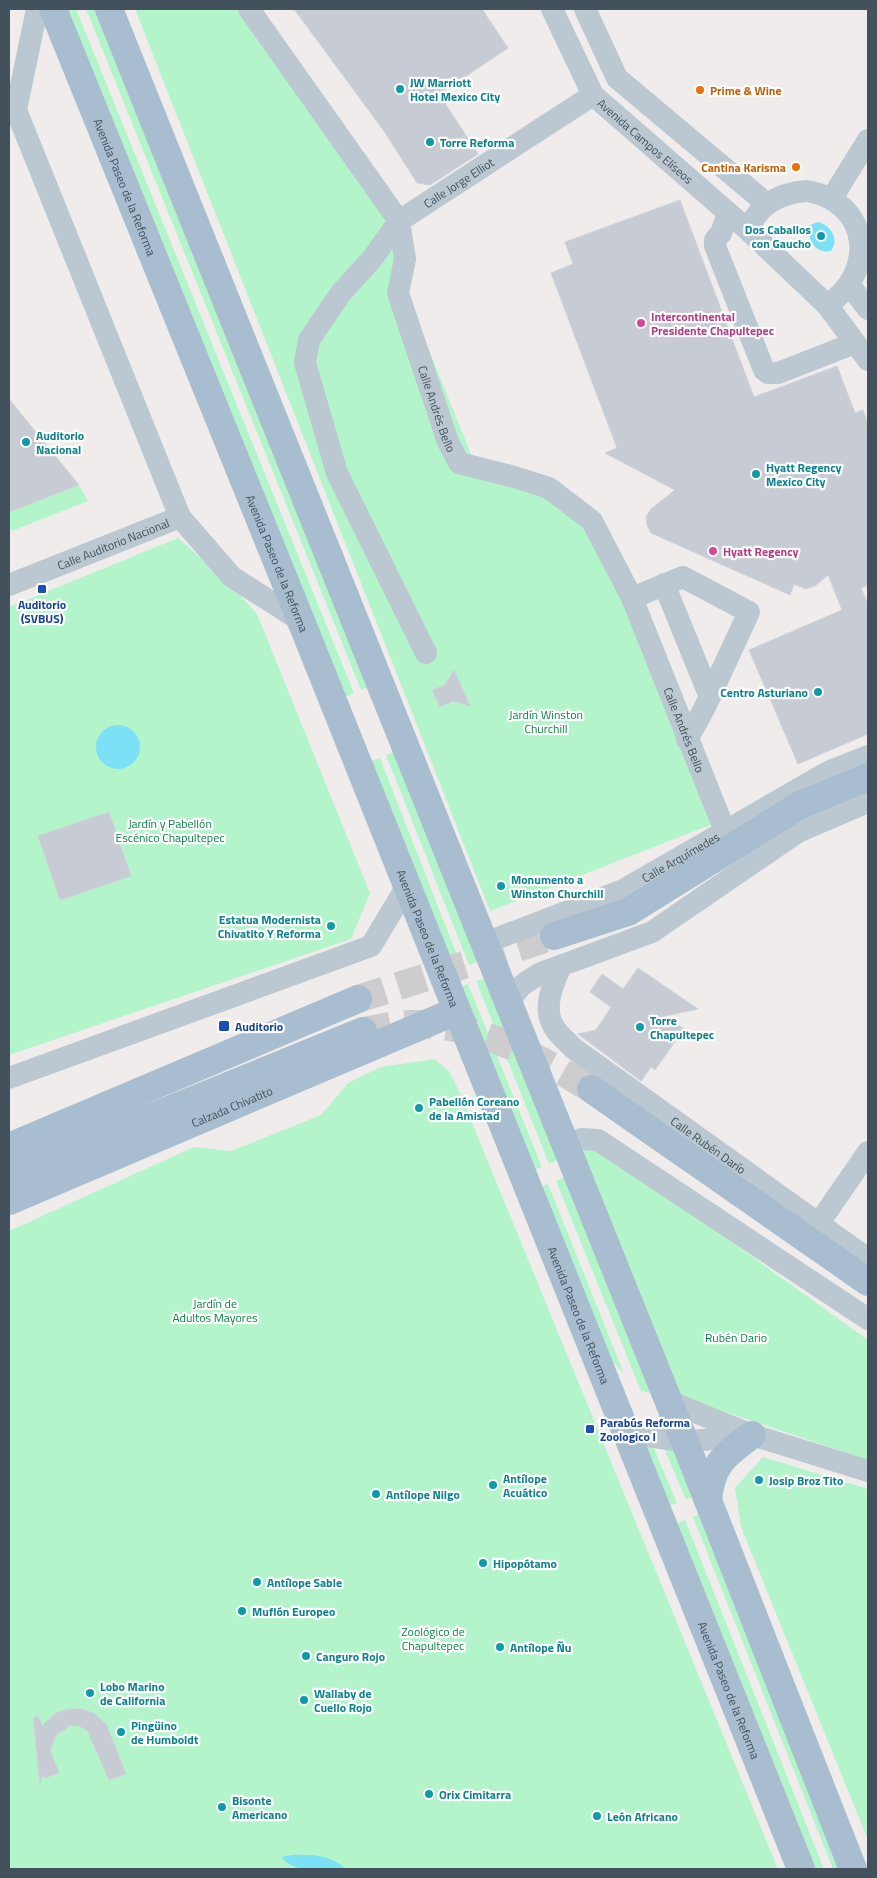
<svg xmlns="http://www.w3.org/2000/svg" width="877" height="1878" font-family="'Titillium Web',sans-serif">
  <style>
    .green { fill: #b4f4cb }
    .water { fill: #7ce0f6 }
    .building { fill: #c7cbd3; stroke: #cfd2d9 }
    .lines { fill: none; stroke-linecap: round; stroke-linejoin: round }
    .major-tunnel { stroke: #cdcdcf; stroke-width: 28; stroke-dasharray: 28 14; stroke-linecap: butt }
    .minor { stroke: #bbc8d1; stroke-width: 22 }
    .major { stroke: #a8bdcf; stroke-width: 28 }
    .culture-dot { fill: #0f9aa8; stroke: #fff; stroke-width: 2 }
    .food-dot { fill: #e8710a; stroke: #fff; stroke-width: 2 }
    .hotel-dot { fill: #d1479c; stroke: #fff; stroke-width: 2 }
    .transit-dot { fill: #1a4fb4; stroke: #fff; stroke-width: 2 }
    .labels { text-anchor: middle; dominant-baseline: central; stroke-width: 4.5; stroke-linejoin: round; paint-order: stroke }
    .culture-label { font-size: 12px; font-weight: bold; fill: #0d838f; stroke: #fff; text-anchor: start }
    .food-label { font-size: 12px; font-weight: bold; fill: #c56008; stroke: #fff; text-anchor: start }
    .street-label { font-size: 12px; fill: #43515c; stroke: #fff }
    .hotel-label { font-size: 12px; font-weight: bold; fill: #b23c85; stroke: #fff; text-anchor: start }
    .transit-label { font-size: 12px; font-weight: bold; fill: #164399; stroke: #fff; text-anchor: start }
    .park-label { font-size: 12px; fill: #0c8545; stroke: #fff }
  </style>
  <rect width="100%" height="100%" fill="#f0ecec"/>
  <!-- green -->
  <path class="green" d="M66 9H76L354 693 345 697Z
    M86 9H96L369 687 361 690Z
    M135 9H246L411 255 406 293 473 459 591 521 718 822 490 911Z
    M79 485 88 501 12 531 9 525V512Z
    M178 538 231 585 257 614 370 893 351 939 9 1055V607Z
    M396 751 479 961 469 965 386 755Z
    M380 758 462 968 453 971 371 761Z
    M485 978 558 1160 549 1164 476 981Z
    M468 984 542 1167 533 1170 460 987Z
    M434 1059 449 1071 459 1091 778 1869H9V1231L194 1147 231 1151 321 1115 348 1083 381 1067Z
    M588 1146 605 1151 868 1340V1460L726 1412 680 1400 575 1156Z
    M565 1177 652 1393 641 1391 556 1181Z
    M548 1184 624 1374 609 1358 540 1187Z
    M642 1442 653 1446 677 1503 668 1506Z
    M664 1448 675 1450 694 1496 686 1500Z
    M763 1457 868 1489V1840L741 1527 735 1488Z
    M701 1513 843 1869H833L693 1517Z
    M685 1520 824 1869H814L676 1524Z"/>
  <!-- water -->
  <path class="water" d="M817 222C830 224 840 239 831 251 816 254 807 240 809 226Z
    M96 747a22 22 0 1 1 44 0a22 22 0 1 1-44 0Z
    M292 1855C312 1854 331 1855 346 1869 325 1869 295 1875 281 1857Z"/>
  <!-- building -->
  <path class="building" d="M294 9H482L508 48 439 94 478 154 430 185 417 183 384 131Z
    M680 200 754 397 837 366 855 413 863 410 868 424V585L861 588 868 604V734L798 764 749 650 842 610 828 575 815 586 806 589 794 584 790 595 651 533 647 525 646 517 651 509 675 490 605 453 617 448 551 273 573 264 565 242Z
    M9 399 79 485 9 512Z
    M454 670 470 706 453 701 440 707 432 690 445 685Z
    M109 812 131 876 60 900 38 836Z
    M638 968 698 1009 665 1016 684 1029 655 1070 651 1067 641 1081 578 1034 596 1030 611 1007 590 992 602 974 623 989Z
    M68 1709H81L94 1713 106 1724 126 1774 109 1780 87 1730 79 1726 71 1725 56 1735 50 1750 59 1773 45 1778 43 1774 40 1784 33 1718 38 1716 42 1726 56 1713Z"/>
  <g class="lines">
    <!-- major-tunnel -->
    <path class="major-tunnel" d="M358 999 554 936
      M363 1031C378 1029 394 1024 409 1024 475 1022 535 1055 591 1089"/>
    <!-- minor -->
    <g class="minor">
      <path d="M37 9 16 110 180 517 232 577 301 621"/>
      <path id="s1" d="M249 9 399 221 405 259 398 293 448 442 459 463 511 476 549 488 592 521 632 598 725 831"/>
      <path id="s2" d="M552 9 593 95 748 230"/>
      <path d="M585 9 617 78 767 204"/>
      <path d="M807 191C871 202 877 273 827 305L748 230C759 204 779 193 807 191Z"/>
      <path d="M832 198 868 140"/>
      <path d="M728 213 721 233 715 240V246L764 370 768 373H778L855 343"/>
      <path d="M851 287 868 309"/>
      <path d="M827 305 868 360"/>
      <path d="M664 584 710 697"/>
      <path id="s3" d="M9 585 180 517"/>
      <path d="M632 598 683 577 749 612 704 709 687 740"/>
      <path id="s4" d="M426 653 337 473 305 363 309 340 341 293 372 259 399 221 593 95"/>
      <path id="s5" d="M485 943 623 890 828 772 868 756"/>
      <path id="s6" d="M561 966C553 984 542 1008 554 1027 558 1035 567 1041 573 1048L868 1259"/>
      <path d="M509 1003C520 984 523 984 541 973L652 932 798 832 868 802"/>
      <path d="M9 1078 371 946 407 886"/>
      <path d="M566 1146 581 1139 598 1140 868 1319"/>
      <path d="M819 1223 868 1152"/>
      <path d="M668 1401 752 1435 868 1471"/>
      <path d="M627 1433 685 1442 749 1435"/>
    </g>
    <!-- major -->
    <g class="major">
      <path id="s7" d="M53 9 301 621 801 1869"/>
      <path d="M109 9 685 1442 853 1869"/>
      <path d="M554 936 628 912 800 805 868 777"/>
      <path d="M591 1089 868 1282"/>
      <path d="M9 1147 358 999"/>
      <path d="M9 1175 363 1031"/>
      <path id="s8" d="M9 1201 456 1011"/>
      <path d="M708 1501C711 1465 724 1455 752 1435"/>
    </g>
  </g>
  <!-- markers -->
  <g class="culture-dot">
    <circle cx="400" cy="89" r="5"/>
    <circle cx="430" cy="142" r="5"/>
    <circle cx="821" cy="236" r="5"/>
    <circle cx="26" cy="442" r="5"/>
    <circle cx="756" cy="474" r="5"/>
    <circle cx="818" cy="692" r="5"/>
    <circle cx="501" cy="886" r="5"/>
    <circle cx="331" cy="926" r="5"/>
    <circle cx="640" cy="1027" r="5"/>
    <circle cx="419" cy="1108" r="5"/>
    <circle cx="759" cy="1480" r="5"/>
    <circle cx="493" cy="1485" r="5"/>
    <circle cx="376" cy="1494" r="5"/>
    <circle cx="483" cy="1563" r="5"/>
    <circle cx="257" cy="1582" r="5"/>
    <circle cx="242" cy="1611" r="5"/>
    <circle cx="500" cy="1647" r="5"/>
    <circle cx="306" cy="1656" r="5"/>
    <circle cx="90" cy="1693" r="5"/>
    <circle cx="304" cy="1700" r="5"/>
    <circle cx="121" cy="1732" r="5"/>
    <circle cx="429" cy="1794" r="5"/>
    <circle cx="222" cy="1807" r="5"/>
    <circle cx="597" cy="1816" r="5"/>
  </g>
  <g class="food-dot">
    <circle cx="700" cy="90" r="5"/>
    <circle cx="796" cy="167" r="5"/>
  </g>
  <g class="hotel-dot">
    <circle cx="641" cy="323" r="5"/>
    <circle cx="713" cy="551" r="5"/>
  </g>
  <g class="transit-dot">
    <rect x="37" y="584" width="10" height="10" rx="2.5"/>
    <rect x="218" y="1020" width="12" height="12" rx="2.5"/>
    <rect x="585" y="1424" width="10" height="10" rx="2.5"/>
  </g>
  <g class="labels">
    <!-- culture labels -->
    <g class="culture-label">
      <text x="410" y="82">JW Marriott<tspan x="410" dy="14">Hotel Mexico City</tspan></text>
      <text x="440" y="142">Torre Reforma</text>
      <text x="811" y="229" text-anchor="end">Dos Caballos<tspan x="811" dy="14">con Gaucho</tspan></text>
      <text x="36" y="435">Auditorio<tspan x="36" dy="14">Nacional</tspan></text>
      <text x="766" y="467">Hyatt Regency<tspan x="766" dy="14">Mexico City</tspan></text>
      <text x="808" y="692" text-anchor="end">Centro Asturiano</text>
      <text x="511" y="879">Monumento a<tspan x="511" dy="14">Winston Churchill</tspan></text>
      <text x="321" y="919" text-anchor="end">Estatua Modernista<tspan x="321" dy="14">Chivatito Y Reforma</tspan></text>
      <text x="650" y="1020">Torre<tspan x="650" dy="14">Chapultepec</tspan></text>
      <text x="429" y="1101">Pabellón Coreano<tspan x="429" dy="14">de la Amistad</tspan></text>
      <text x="503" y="1478">Antílope<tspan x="503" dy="14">Acuático</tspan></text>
      <text x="769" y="1480">Josip Broz Tito</text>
      <text x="386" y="1494">Antílope Nilgo</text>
      <text x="493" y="1563">Hipopótamo</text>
      <text x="267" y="1582">Antílope Sable</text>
      <text x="252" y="1611">Muflón Europeo</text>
      <text x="510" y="1647">Antílope Ñu</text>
      <text x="316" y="1656">Canguro Rojo</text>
      <text x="100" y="1686">Lobo Marino<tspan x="100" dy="14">de California</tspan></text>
      <text x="314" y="1693">Wallaby de<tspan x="314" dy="14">Cuello Rojo</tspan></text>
      <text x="131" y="1725">Pingüino<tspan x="131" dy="14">de Humboldt</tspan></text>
      <text x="439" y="1794">Orix Cimitarra</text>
      <text x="232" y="1800">Bisonte<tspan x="232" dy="14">Americano</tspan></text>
      <text x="607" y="1816">León Africano</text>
    </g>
    <!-- food labels -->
    <g class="food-label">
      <text x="710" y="90">Prime &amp; Wine</text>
      <text x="786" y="167" text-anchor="end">Cantina Karisma</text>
    </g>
    <!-- street labels -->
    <g class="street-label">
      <text stroke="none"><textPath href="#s2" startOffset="165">Avenida Campos Elíseos</textPath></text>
      <text stroke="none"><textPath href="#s4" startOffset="559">Calle Jorge Elliot</textPath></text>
      <text stroke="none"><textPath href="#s7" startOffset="192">Avenida Paseo de la Reforma</textPath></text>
      <text stroke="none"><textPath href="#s1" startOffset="455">Calle Andrés Bello</textPath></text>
      <text stroke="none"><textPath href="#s3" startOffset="112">Calle Auditorio Nacional</textPath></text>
      <text stroke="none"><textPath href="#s7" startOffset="598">Avenida Paseo de la Reforma</textPath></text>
      <text stroke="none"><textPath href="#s1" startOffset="890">Calle Andrés Bello</textPath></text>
      <text stroke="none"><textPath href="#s5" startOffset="214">Calle Arquímedes</textPath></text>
      <text stroke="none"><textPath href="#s7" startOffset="1002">Avenida Paseo de la Reforma</textPath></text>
      <text stroke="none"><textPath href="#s8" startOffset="242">Calzada Chivatito</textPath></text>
      <text stroke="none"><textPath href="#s6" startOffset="259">Calle Rubén Darío</textPath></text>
      <text stroke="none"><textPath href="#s7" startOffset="1408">Avenida Paseo de la Reforma</textPath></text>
      <text stroke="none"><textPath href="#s7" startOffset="1812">Avenida Paseo de la Reforma</textPath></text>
    </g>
    <!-- hotel labels -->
    <g class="hotel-label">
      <text x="651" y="316">Intercontinental<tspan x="651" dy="14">Presidente Chapultepec</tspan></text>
      <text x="723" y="551">Hyatt Regency</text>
    </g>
    <!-- transit labels -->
    <g class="transit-label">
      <text x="42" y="604" text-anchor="middle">Auditorio<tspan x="42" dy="14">(SVBUS)</tspan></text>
      <text x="235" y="1026">Auditorio</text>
      <text x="600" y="1422">Parabús Reforma<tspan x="600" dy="14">Zoologico I</tspan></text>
    </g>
    <!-- park labels -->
    <g class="park-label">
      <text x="546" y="714">Jardín Winston<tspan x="546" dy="14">Churchill</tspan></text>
      <text x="170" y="823">Jardín y Pabellón<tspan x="170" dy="14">Escénico Chapultepec</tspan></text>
      <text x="215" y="1303">Jardín de<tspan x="215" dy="14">Adultos Mayores</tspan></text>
      <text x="736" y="1337">Rubén Dario</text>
      <text x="433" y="1631">Zoológico de<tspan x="433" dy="14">Chapultepec</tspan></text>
    </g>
  </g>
  <!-- border -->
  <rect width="877" height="1878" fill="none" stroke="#43515c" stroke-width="20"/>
</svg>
